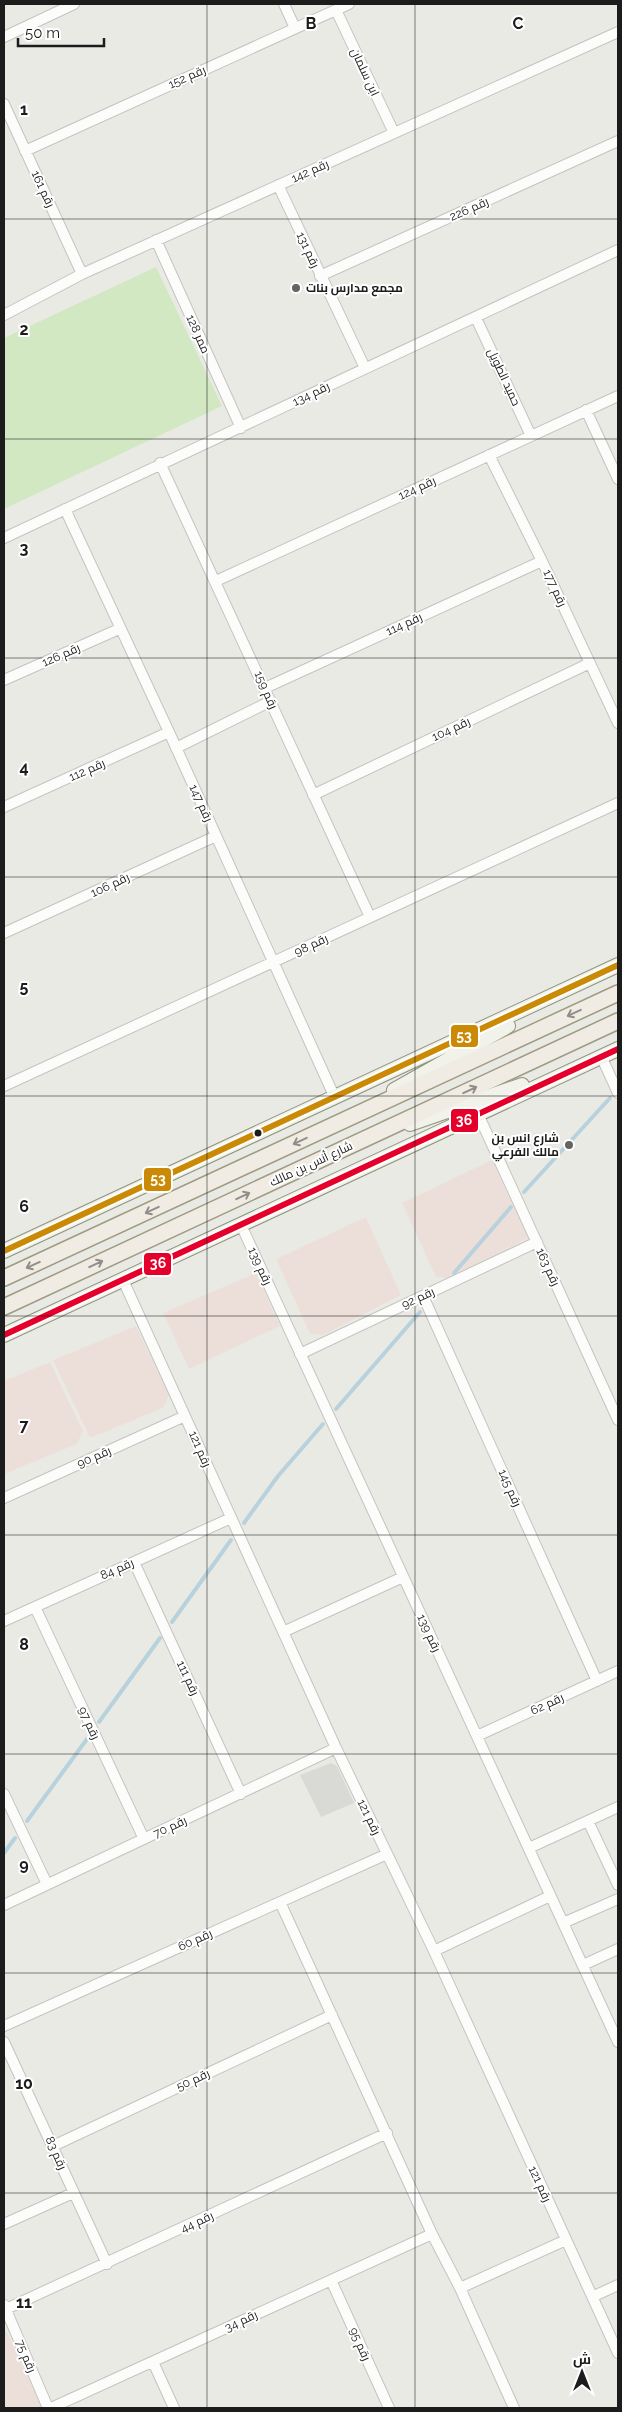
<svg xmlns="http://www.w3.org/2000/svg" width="622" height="2412" font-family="Raleway,Cairo,sans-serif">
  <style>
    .residential { fill: #d9d9d6 }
    .commercial { fill: #ecdfda }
    .grass { fill: #d2e8c3 }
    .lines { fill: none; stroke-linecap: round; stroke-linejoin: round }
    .stream { stroke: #b8d2dd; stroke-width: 4 }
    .street-casing { stroke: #c3c3c1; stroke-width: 12 }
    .secondary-casing { stroke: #8f947e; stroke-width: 16 }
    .primary-casing { stroke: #9f9a82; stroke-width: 18 }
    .street { stroke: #fcfcfb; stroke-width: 10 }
    .secondary { stroke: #f1f2e9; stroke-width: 14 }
    .primary { stroke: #f0ece3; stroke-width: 15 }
    .bus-1-casing { stroke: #fff; stroke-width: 10 }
    .bus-2-casing { stroke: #fff; stroke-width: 10 }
    .bus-1 { stroke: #cb8a06; stroke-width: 6 }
    .bus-2 { stroke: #e4002b; stroke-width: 6 }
    .oneway { stroke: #918e89 }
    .grid { fill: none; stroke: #1c1c1c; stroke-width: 1; stroke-opacity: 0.55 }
    .poi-dot { fill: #646462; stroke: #fff; stroke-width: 2 }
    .bus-dot { fill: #1c1c1c; stroke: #fff; stroke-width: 2 }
    .labels { text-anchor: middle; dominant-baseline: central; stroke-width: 4; stroke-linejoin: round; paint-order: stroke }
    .street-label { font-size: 12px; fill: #1c1c1c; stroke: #fff }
    .poi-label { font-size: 12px; font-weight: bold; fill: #1c1c1c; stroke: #fff; text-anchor: start }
    .grid-label { font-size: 16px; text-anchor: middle; font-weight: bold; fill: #1c1c1c; stroke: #fff; stroke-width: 4; stroke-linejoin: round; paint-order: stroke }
    .line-badge { stroke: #fff; stroke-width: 2 }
    .badge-label { font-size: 14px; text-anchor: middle; font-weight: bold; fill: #fff }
  </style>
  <rect width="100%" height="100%" fill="#eaeae5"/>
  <!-- residential -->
  <path class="residential" d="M331 1763 337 1766 354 1803 321 1817 300 1775Z"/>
  <!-- commercial -->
  <path class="commercial" d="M492 1160 528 1238 449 1278 436 1277 402 1203Z
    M366 1217 401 1295 323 1335 310 1334 276 1259Z
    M256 1273 280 1326 189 1369 163 1313Z
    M136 1326 169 1395 163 1408 90 1438 53 1360Z
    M50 1362 83 1431 77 1444 4 1474V1381Z
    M4 2326 42 2408H4Z"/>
  <!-- grass -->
  <path class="grass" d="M156 267 222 406 4 509V338Z"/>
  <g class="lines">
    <!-- stream -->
    <path class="stream" d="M524 1192 610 1098
      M454 1273 511 1207
      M336 1409 420 1312
      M244 1523 278 1476 323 1424
      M172 1622 231 1540
      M99 1722 160 1638
      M27 1821 87 1739
      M4 1853 15 1838"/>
    <!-- street casing -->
    <g class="street-casing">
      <path id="street" d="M284 4 295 28
        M336 10 394 133
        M4 37 74 4
        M4 104 82 274
        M25 151 349 4
        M278 185 365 368
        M156 240 241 428
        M320 276 618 141
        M4 315 82 274 618 32
        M476 318 531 436
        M586 410 618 479
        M489 455 542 561 618 723
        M160 463 370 917
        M65 509 169 732 335 1098
        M4 538 618 250
        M216 581 618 396
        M4 680 119 629
        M265 688 542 561
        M176 748 271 701
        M313 795 590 663
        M4 807 169 732
        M4 933 216 836
        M601 1056 618 1093
        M4 1086 618 803
        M478 1114 618 1420
        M241 1225 618 2042
        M123 1280 336 1748 434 1951 618 2353
        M423 1296 597 1681
        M300 1354 537 1242
        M4 1498 185 1416
        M134 1562 241 1794
        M35 1607 144 1839
        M4 1621 231 1518
        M283 1632 403 1577
        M477 1736 618 1671
        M4 1794 47 1884
        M588 1821 618 1885
        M529 1848 618 1807
        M280 1902 432 2234 460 2288 514 2408
        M4 1905 336 1748
        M563 1923 618 1899
        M434 1951 550 1896
        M583 1965 618 1949
        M4 2026 387 1854
        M4 2042 107 2264
        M53 2146 332 2015
        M4 2224 73 2193
        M331 2280 389 2408
        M460 2288 566 2240
        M594 2296 618 2285
        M4 2305 48 2408
        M6 2309 387 2133
        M153 2362 174 2408
        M51 2408 432 2234"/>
    </g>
    <!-- secondary casing -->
    <g class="secondary-casing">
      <path id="secondary" d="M394 1090 508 1026
        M410 1124 522 1085
        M4 1251 618 965
        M4 1335 618 1049"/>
    </g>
    <!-- primary casing -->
    <g class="primary-casing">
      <path id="primary" d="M4 1278 618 993
        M4 1307 618 1021"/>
    </g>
    <!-- street -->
    <use href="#street" class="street"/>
    <!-- secondary -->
    <use href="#secondary" class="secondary"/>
    <!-- primary -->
    <use href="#primary" class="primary"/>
    <!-- bus-1 casing -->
    <g class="bus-1-casing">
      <path id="bus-1" d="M4 1251 618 965"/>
    </g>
    <!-- bus-2 casing -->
    <g class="bus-2-casing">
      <path id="bus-2" d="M4 1335 618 1049"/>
    </g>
    <!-- bus-1 -->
    <use href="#bus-1" class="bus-1"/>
    <!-- bus-2 -->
    <use href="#bus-2" class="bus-2"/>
  </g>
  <!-- one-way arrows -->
  <defs><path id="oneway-shaft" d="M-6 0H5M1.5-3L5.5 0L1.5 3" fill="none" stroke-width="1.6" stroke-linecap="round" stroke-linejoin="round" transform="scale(1.25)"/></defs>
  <g class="oneway">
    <use href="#oneway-shaft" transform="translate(574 1013) rotate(155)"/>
    <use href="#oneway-shaft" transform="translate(470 1090) rotate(-25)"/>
    <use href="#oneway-shaft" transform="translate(300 1141) rotate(155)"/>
    <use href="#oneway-shaft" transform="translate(243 1196) rotate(-25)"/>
    <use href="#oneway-shaft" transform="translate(152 1210) rotate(155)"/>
    <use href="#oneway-shaft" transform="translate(96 1264) rotate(-25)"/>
    <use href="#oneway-shaft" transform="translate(33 1265) rotate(156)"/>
  </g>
  <!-- grid -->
  <path class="grid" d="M207 4V2408M415 4V2408M4 219H618M4 439H618M4 658H618M4 877H618M4 1096H618M4 1316H618M4 1535H618M4 1754H618M4 1973H618M4 2193H618"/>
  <!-- markers -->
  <g class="poi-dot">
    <circle cx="296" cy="288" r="5"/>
    <circle cx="569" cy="1145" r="5"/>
  </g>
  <circle class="bus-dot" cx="258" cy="1133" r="4.5"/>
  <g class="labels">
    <!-- street labels -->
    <g class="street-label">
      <text transform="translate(365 72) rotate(65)">ابن سلمان</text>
      <text transform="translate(187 77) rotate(-24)">رقم 152</text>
      <text transform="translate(310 171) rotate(-24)">رقم 142</text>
      <text transform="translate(43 189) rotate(65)">رقم 161</text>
      <text transform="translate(469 209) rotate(-24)">رقم 226</text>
      <text transform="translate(308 250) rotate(65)">رقم 131</text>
      <text transform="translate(198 334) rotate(66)">ممر 128</text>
      <text transform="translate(504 377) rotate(65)">حميد الطويل</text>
      <text transform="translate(311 394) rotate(-26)">رقم 134</text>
      <text transform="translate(417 488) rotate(-25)">رقم 124</text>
      <text transform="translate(555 588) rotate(65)">رقم 177</text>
      <text transform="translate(404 624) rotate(-25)">رقم 114</text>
      <text transform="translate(61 655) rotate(-24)">رقم 126</text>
      <text transform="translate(266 690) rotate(66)">رقم 159</text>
      <text transform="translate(451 729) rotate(-25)">رقم 104</text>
      <text transform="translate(87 770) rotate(-24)">رقم 112</text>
      <text transform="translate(201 803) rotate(65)">رقم 147</text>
      <text transform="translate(110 885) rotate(-25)">رقم 106</text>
      <text transform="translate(311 945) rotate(-25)">رقم 98</text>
      <text transform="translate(311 1164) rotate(-25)">شارع أنس بن مالك</text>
      <text transform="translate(260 1266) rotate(65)">رقم 139</text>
      <text transform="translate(548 1267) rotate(65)">رقم 163</text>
      <text transform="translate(418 1298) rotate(-25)">رقم 92</text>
      <text transform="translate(200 1449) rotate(66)">رقم 121</text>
      <text transform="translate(94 1457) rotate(-24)">رقم 90</text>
      <text transform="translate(510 1488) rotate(66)">رقم 145</text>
      <text transform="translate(117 1569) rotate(-24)">رقم 84</text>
      <text transform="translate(429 1633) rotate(65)">رقم 139</text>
      <text transform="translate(188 1678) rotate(65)">رقم 111</text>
      <text transform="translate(547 1704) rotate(-25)">رقم 62</text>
      <text transform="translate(89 1723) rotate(65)">رقم 97</text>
      <text transform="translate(369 1817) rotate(64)">رقم 121</text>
      <text transform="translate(170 1827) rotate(-25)">رقم 70</text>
      <text transform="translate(195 1940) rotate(-24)">رقم 60</text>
      <text transform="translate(193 2080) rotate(-25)">رقم 50</text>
      <text transform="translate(56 2153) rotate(66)">رقم 83</text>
      <text transform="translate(540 2184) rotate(65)">رقم 121</text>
      <text transform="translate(197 2222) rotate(-25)">رقم 44</text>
      <text transform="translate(241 2321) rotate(-25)">رقم 34</text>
      <text transform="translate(360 2344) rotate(66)">رقم 95</text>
      <text transform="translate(26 2356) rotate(67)">رقم 75</text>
    </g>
    <!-- poi labels -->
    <g class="poi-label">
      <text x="306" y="288">مجمع مدارس بنات</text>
      <text x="559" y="1138" text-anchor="end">شارع انس بن<tspan x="559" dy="14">مالك الفرعي</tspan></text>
    </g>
  </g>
  <g class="grid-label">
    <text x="311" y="29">B</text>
    <text x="518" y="29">C</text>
    <text x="24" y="115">1</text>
    <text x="24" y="335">2</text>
    <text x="24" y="554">3</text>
    <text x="24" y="773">4</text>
    <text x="24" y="992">5</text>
    <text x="24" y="1212">6</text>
    <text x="24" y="1431">7</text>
    <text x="24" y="1650">8</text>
    <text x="24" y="1870">9</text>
    <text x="24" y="2089">10</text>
    <text x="24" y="2308">11</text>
  </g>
  <g class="line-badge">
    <rect x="450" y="1024" width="29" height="24" rx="5" fill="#cb8a06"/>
    <rect x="450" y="1108" width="29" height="25" rx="5" fill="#e4002b"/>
    <rect x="143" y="1167" width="29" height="25" rx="5" fill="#cb8a06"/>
    <rect x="143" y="1252" width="29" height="24" rx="5" fill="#e4002b"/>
  </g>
  <g class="badge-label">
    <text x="464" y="1041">53</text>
    <text x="464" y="1125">36</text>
    <text x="158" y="1184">53</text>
    <text x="158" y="1268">36</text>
  </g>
  <!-- border -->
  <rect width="622" height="2412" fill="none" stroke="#1c1c1c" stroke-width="10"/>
  <!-- north arrow -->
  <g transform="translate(582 2372)" stroke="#ffffff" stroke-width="4" paint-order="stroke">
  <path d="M0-4L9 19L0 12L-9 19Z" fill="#1c1c1c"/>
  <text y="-8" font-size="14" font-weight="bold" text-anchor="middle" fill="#1c1c1c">ش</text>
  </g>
  <!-- scale -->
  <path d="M18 38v8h86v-8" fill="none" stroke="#1c1c1c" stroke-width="2.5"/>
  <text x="25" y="38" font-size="15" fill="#1c1c1c" stroke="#ffffff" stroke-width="4" paint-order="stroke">50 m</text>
</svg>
